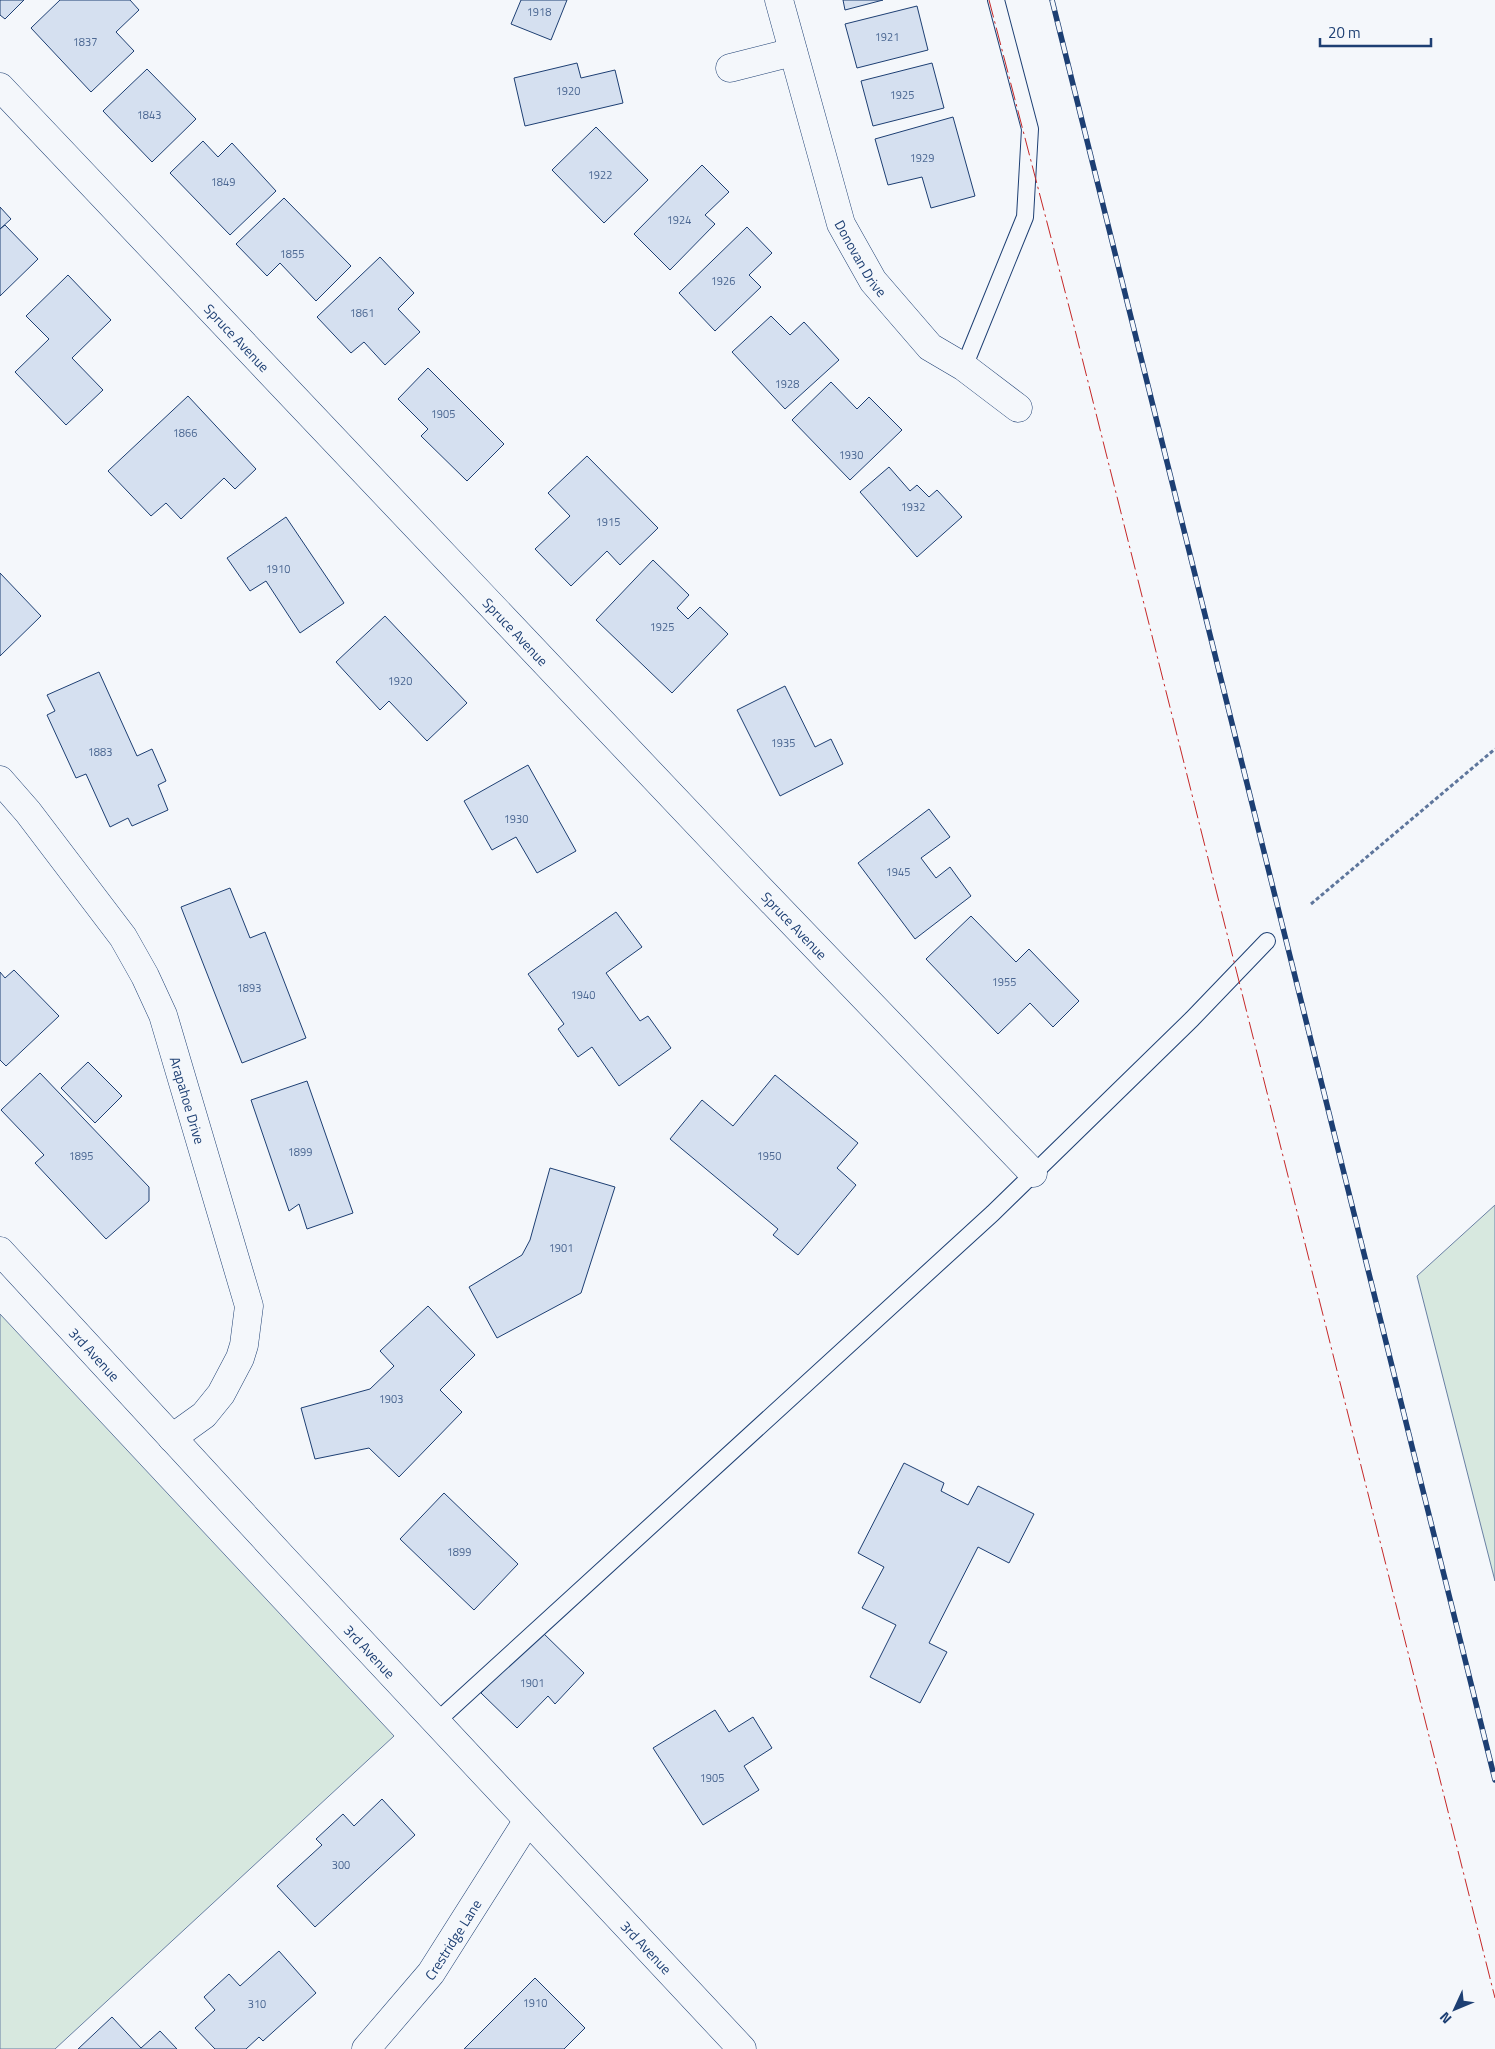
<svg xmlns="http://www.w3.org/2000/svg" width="1495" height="2049" font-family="'Titillium Web',sans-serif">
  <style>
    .green { fill: #d7e8df; stroke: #687fa3 }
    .building { fill: #d5e0f0; stroke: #1d3f73 }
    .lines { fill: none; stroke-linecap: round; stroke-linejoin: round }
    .service-casing { stroke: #1d3f73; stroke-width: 18 }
    .minor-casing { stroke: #1d3f73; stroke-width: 29 }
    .tertiary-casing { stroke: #1d3f73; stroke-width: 29 }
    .path { stroke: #5e769c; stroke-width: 3; stroke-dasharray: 4 2.5; stroke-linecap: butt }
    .service { stroke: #f4f7fb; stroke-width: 16 }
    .minor { stroke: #f4f7fb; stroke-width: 28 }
    .tertiary { stroke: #f4f7fb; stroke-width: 28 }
    .rail-casing { stroke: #1d3f73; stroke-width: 5.5 }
    .rail { stroke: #f4f7fb; stroke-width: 4; stroke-dasharray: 11; stroke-linecap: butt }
    .power { stroke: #c62828; stroke-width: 1; stroke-dasharray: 18 4 2.5 4; stroke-linecap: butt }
    .labels { text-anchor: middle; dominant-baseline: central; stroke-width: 4; stroke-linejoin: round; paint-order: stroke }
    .number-label { font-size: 11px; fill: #4b6792 }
    .street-label { font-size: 14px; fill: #1d3f73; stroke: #f4f7fb }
  </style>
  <rect width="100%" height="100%" fill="#f4f7fb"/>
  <!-- green -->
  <path class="green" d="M1495 1205V1581L1417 1276Z
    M0 1314 394 1736 55 2049H0Z"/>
  <!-- building -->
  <path class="building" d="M0 0H24L5 19 0 15Z
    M60 0H130L139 10 116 32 134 51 91 92 31 28Z
    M521 0H567L551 40 511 24Z
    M843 0H883L845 10Z
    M917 6 928 50 857 68 845 24Z
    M577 63 581 78 615 70 623 103 525 126 514 78Z
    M932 63 944 108 873 126 861 81Z
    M147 69 196 119 152 162 103 111Z
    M953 117 975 196 931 208 922 177 888 185 875 139Z
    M596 127 648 180 604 223 552 170Z
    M203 141 218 157 232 143 276 191 230 235 170 173Z
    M702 165 729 192 705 215 715 224 670 270 634 234Z
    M284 198 351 266 316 301 280 263 267 276 236 244Z
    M0 207 11 219 0 229Z
    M5 225 38 259 0 296V229Z
    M747 227 772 253 749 275 761 287 715 331 679 293Z
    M380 257 414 293 398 309 420 332 385 365 364 342 351 353 317 317Z
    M68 275 111 320 72 358 103 390 66 425 15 372 49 339 26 316Z
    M771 316 790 335 804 322 839 360 785 409 732 352Z
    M428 368 504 444 467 481 421 436 428 429 398 399Z
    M831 382 857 409 869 397 902 430 850 480 792 420Z
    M188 396 256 469 235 489 224 478 181 519 166 503 151 516 108 471Z
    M587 456 658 528 620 565 607 551 571 586 535 549 570 516 548 493Z
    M889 467 910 491 917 485 929 497 937 490 962 517 917 557 860 492Z
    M286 517 344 603 300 633 266 581 250 591 227 558Z
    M653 560 689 595 677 608 688 619 700 607 728 634 672 693 596 620Z
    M0 573 41 616 0 656Z
    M385 616 467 703 427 741 389 701 380 710 336 662Z
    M99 672 137 756 152 749 166 781 158 785 168 810 132 826 128 818 110 827 86 774 76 778 47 715 55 711 47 695Z
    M785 686 815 747 831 739 843 764 780 796 737 710Z
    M528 765 576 851 537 873 516 837 492 850 464 801Z
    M929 809 950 837 921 858 936 878 950 867 971 896 915 939 858 863Z
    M230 888 250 938 265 932 306 1038 242 1063 181 907Z
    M616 912 642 947 606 973 640 1021 648 1016 671 1048 619 1086 592 1047 578 1057 558 1029 564 1024 528 974Z
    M971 916 1016 962 1029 949 1079 1001 1053 1027 1030 1003 998 1034 926 959Z
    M14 970 59 1016 6 1066 0 1060V972L5 978Z
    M88 1062 122 1096 95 1123 61 1088Z
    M40 1073 149 1187V1201L106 1239 35 1163 44 1155 1 1110Z
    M775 1075 858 1143 837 1168 856 1185 798 1255 773 1235 778 1229 670 1139 702 1100 733 1126Z
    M307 1081 353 1213 307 1229 299 1204 289 1211 251 1100Z
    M550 1168 615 1187 581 1293 497 1338 469 1287 522 1255 530 1240Z
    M428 1306 475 1355 440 1390 462 1412 399 1477 369 1448 315 1459 301 1408 370 1389 394 1366 380 1351Z
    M904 1463 944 1483 941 1491 968 1505 978 1486 1034 1514 1009 1563 978 1547 929 1643 947 1652 920 1703 870 1677 896 1625 862 1608 884 1567 858 1553Z
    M444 1493 518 1564 474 1610 400 1539Z
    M541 1631 584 1673 555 1704 548 1696 517 1728 481 1693Z
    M715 1710 729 1732 753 1717 772 1748 744 1766 759 1790 703 1825 653 1748Z
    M382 1799 415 1835 315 1927 277 1886 322 1845 316 1839 343 1814 354 1826Z
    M279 1951 316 1993 263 2041 259 2037 246 2049H215L195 2028 215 2010 204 1997 229 1974 240 1986Z
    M535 1978 585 2028 564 2049H464Z
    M112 2017 141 2048 160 2031 177 2049H78Z"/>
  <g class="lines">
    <!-- service casing -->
    <g class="service-casing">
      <path id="service" d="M964 367 1025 217 1030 129 996 0
        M436 1722 993 1213 1192 1019 1267 941"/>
    </g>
    <!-- minor casing -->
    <g class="minor-casing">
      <g id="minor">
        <path id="s1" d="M779 0 841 224 873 281 930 347 964 367 1018 408"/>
        <path d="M730 68 793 52"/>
        <path id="s2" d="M0 87 741 869 1033 1173"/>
        <path id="s3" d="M0 780 28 812 123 937 145 976 163 1015 249 1306 244 1345 240 1358 221 1394 204 1415 172 1438"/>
        <path id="s4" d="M366 2049 431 1973 528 1820"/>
      </g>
    </g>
    <!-- tertiary casing -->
    <g class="tertiary-casing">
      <g id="tertiary">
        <path id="s5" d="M0 1251 283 1558 742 2049"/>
      </g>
    </g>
    <!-- path -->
    <path class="path" d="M1311 904 1495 749"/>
    <!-- service -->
    <use href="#service" class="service"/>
    <!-- minor -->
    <use href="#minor" class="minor"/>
    <!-- tertiary -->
    <use href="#tertiary" class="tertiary"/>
    <!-- rail casing -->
    <g class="rail-casing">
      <path id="rail" d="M1052 0 1495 1780"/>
    </g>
    <!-- rail -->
    <use href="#rail" class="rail"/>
    <!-- power -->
    <path class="power" d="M989 0 1073 322 1495 1998"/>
  </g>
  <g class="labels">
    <!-- number labels -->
    <g class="number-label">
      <text x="539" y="12">1918</text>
      <text x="887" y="37">1921</text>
      <text x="85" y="42">1837</text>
      <text x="568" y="91">1920</text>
      <text x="902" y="95">1925</text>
      <text x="149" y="115">1843</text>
      <text x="922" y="158">1929</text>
      <text x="600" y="175">1922</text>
      <text x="223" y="182">1849</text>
      <text x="679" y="220">1924</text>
      <text x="292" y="254">1855</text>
      <text x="723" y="281">1926</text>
      <text x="362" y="313">1861</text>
      <text x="787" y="384">1928</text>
      <text x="443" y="414">1905</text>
      <text x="185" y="433">1866</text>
      <text x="851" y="455">1930</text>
      <text x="913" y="507">1932</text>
      <text x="608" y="522">1915</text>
      <text x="278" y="569">1910</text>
      <text x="662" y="627">1925</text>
      <text x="400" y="681">1920</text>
      <text x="783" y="743">1935</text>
      <text x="100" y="752">1883</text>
      <text x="516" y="819">1930</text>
      <text x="898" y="872">1945</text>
      <text x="1004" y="982">1955</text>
      <text x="249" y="988">1893</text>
      <text x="583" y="995">1940</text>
      <text x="300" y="1152">1899</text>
      <text x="81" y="1156">1895</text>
      <text x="769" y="1156">1950</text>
      <text x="561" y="1248">1901</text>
      <text x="391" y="1399">1903</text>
      <text x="459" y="1552">1899</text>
      <text x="532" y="1683">1901</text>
      <text x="712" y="1778">1905</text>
      <text x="341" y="1865">300</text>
      <text x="535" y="2003">1910</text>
      <text x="257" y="2004">310</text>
    </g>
    <!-- street labels -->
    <g class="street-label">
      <text stroke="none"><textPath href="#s1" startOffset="272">Donovan Drive</textPath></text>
      <text stroke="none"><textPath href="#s2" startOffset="345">Spruce Avenue</textPath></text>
      <text stroke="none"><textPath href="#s2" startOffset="750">Spruce Avenue</textPath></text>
      <text stroke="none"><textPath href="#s2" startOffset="1155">Spruce Avenue</textPath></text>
      <text stroke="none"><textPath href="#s3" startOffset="376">Arapahoe Drive</textPath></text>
      <text stroke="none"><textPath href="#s5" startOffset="140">3rd Avenue</textPath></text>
      <text stroke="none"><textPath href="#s5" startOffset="545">3rd Avenue</textPath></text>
      <text stroke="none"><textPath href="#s4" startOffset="140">Crestridge Lane</textPath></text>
      <text stroke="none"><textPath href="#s5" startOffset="950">3rd Avenue</textPath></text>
    </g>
  </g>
  <!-- north arrow -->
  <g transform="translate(1455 2009) rotate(226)" stroke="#f4f7fb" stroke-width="4" paint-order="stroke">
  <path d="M0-4L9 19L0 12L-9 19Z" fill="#1d3f73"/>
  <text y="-8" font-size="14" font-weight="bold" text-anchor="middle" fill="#1d3f73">N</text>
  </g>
  <!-- scale -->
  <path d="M1320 38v8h111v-8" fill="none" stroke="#1d3f73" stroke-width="2.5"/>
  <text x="1328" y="38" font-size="15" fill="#1d3f73" stroke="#f4f7fb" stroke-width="4" paint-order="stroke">20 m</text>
</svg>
